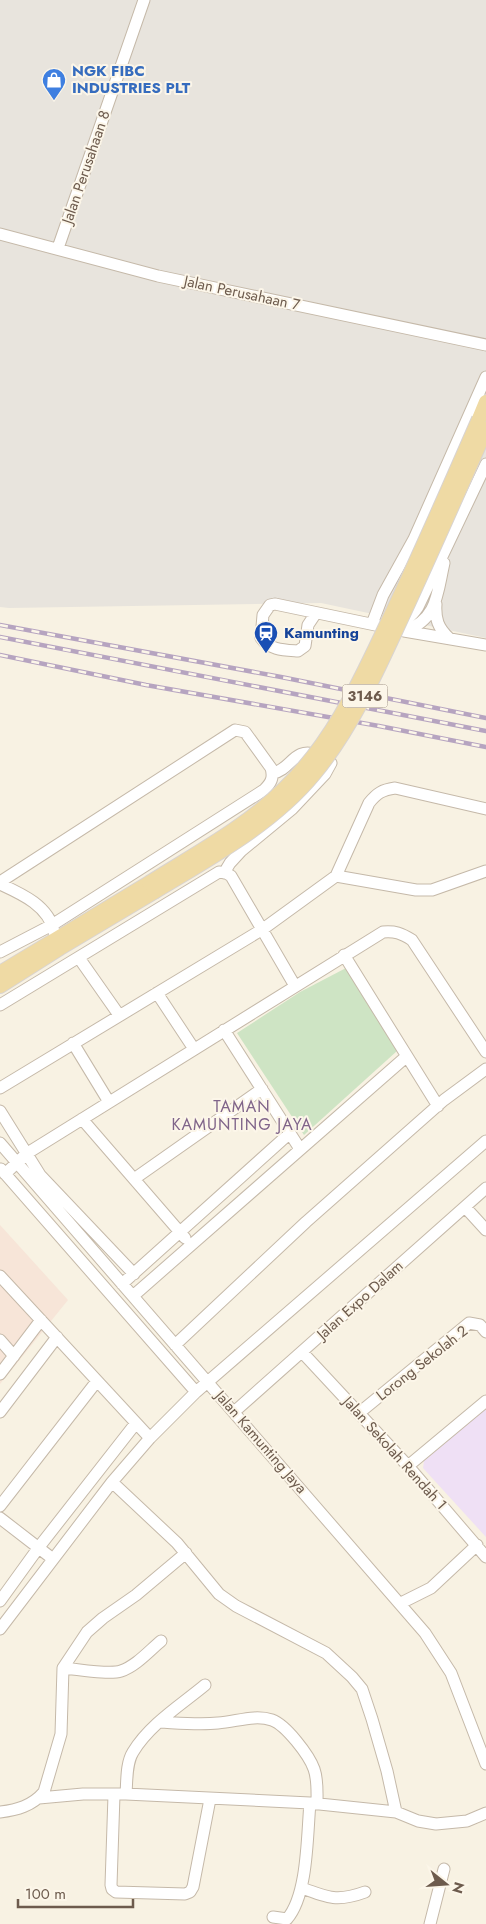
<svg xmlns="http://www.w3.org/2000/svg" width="486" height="1924" font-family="Jost,sans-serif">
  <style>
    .commercial { fill: #f7e5d8 }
    .industrial { fill: #e8e4dd }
    .education { fill: #efe0f5 }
    .green { fill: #cee4c4 }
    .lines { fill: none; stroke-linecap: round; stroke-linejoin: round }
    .minor-casing { stroke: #c5b9a9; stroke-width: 13 }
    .major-casing { stroke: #d9d4d1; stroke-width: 16 }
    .minor { stroke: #fff; stroke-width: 11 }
    .major { stroke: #efdaa4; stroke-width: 14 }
    .rail-casing { stroke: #b6a4c0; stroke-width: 4.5 }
    .rail { stroke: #fcf6e9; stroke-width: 2.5; stroke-dasharray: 8; stroke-linecap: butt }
    .major-bridge-casing { stroke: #d9d4d1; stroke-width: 16; stroke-linecap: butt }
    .major-bridge { stroke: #efdaa4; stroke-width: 14 }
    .labels { text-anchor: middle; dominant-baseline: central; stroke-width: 4; stroke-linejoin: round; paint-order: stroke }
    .shield { fill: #fcf6e9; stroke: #988a7c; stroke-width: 1 }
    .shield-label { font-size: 14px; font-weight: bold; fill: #6d5b4d }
    .shop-label { font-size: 15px; font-weight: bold; fill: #366cbe; stroke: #fcf6e9; text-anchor: start }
    .street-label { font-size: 15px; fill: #6d5b4d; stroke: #fcf6e9 }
    .transit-label { font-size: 15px; font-weight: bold; fill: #164399; stroke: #fcf6e9; text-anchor: start }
    .neighbourhood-label { font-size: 16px; letter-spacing: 1px; fill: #80658a; stroke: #fcf6e9 }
  </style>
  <rect width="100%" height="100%" fill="#f8f2e3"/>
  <!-- commercial -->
  <path class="commercial" d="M0 1225 68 1300 0 1384Z"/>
  <!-- industrial -->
  <path class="industrial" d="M0 0H486V638L321 603 9 608 0 607Z"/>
  <!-- education -->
  <path class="education" d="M486 1408V1537L423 1468 424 1461Z"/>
  <!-- green -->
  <path class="green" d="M346 968 397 1051 304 1135 237 1033 300 992Z"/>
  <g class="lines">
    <!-- minor casing -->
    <g class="minor-casing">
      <path id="minor" d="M0 234 158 276 486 345
        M58 248 144 0
        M436 604C435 619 438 628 449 638
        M316 613 308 625 305 646 298 651C285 650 269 650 261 638L263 615 270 605 275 604 404 631 486 645
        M395 619C406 622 412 616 418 607L486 464
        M372 624 383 595 414 539 486 377
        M405 631C438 619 437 593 444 563
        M224 873 230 863 241 851 292 809 325 774 331 763C328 758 323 757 317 755 294 746 291 770 273 773
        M336 876 369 803C377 793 382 790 395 788L486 809
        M0 882 235 730 245 732 271 768C274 778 271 783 264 790L52 925 0 952
        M0 884C22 894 49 906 54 932
        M344 955 438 1106
        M79 958 119 1015
        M157 993 194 1049
        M0 1005 219 872 226 873 231 876 295 986
        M224 1030 300 1149
        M73 1043 109 1102
        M0 1088 263 929 336 876 416 890H432L486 871
        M0 1111 40 1175 134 1274
        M82 1119 185 1238
        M0 1143 425 1633 451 1673 486 1764
        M1 1169 196 1392
        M5 1174 26 1154 383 932C395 931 401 933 412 940L486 1052
        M134 1179 262 1089
        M465 1207 486 1230
        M0 1276 150 1438
        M122 1284 290 1133
        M133 1296 407 1056
        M0 1340 14 1356
        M175 1345 306 1222 444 1100 486 1069
        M302 1352 408 1466 486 1557
        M0 1374 41 1320
        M0 1412 57 1337
        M234 1412 486 1188
        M359 1413 469 1323 480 1325 486 1332
        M408 1466 486 1401
        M112 1482 177 1543 219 1594 236 1606 326 1653 352 1677 362 1689 372 1719 387 1771 396 1812
        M0 1506 97 1381
        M0 1518 53 1559
        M0 1601 39 1547 136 1423
        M401 1603 431 1588 477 1545
        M0 1629 112 1482 150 1438 196 1392 486 1141
        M63 1668C77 1669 109 1675 121 1671 136 1666 149 1651 161 1641
        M160 1722C179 1723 199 1725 218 1723 236 1722 254 1714 272 1720 286 1725 309 1755 314 1769 318 1780 317 1793 317 1804
        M126 1794C127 1781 126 1763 133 1752 150 1724 181 1705 205 1685
        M114 1795 111 1885 112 1889 116 1892 185 1894 190 1892 193 1887 210 1799
        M39 1798 83 1794H126L310 1803 396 1812 418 1821 436 1824 467 1821 486 1813
        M0 1812C17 1810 32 1806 44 1792L61 1734 63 1668 87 1632 103 1618 136 1595 186 1553
        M302 1888C328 1898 338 1902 365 1892
        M273 1917 287 1919C308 1895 307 1835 310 1803
        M430 1924 444 1869"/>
    </g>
    <!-- major casing -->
    <g class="major-casing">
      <path id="major" d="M479 419 486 402
        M0 973 149 883
        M0 986 60 948 154 892"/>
    </g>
    <!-- minor -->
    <use href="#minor" class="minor"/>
    <!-- major -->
    <use href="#major" class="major"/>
    <!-- rail casing -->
    <g class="rail-casing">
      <path id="rail" d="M0 625 281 677 486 718
        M0 637 486 731
        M0 655 146 685 379 726 486 747"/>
    </g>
    <!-- rail -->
    <use href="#rail" class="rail"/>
    <!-- major-bridge casing -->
    <g class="major-bridge-casing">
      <path id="major-bridge" d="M149 883C195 854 246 827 285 788 333 741 358 685 386 626 419 557 449 488 479 419
        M154 892C210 858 272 825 314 774 352 728 376 673 401 619 430 556 458 493 486 429"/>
    </g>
    <!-- major-bridge -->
    <use href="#major-bridge" class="major-bridge"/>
  </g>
  <!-- icons -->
  <defs>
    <g id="shop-pin" transform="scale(1.25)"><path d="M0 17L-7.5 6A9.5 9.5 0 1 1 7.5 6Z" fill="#3f7fe0" stroke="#fcf6e9"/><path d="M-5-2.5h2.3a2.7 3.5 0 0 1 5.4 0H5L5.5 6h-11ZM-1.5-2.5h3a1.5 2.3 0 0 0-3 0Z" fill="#fff"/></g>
    <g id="station-pin" transform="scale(1.25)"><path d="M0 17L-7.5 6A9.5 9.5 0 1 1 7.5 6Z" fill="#1a4fb4" stroke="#fcf6e9"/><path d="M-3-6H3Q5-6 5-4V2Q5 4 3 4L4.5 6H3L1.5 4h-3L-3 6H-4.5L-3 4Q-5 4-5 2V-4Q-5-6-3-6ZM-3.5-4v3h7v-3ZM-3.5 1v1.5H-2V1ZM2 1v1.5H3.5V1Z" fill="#fff"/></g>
  </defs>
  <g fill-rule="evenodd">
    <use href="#shop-pin" x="54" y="80"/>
    <use href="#station-pin" x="266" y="633"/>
  </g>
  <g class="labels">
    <!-- shield labels -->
    <rect class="shield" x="342.5" y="684.5" width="45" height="23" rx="4"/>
    <g class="shield-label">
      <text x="365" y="696">3146</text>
    </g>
    <!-- shop labels -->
    <g class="shop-label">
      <text x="72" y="71">NGK FIBC<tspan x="72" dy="17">INDUSTRIES PLT</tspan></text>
    </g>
    <!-- street labels -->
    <g class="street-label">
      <text transform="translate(86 167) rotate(-71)">Jalan Perusahaan 8</text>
      <text transform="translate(242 293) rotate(12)">Jalan Perusahaan 7</text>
      <text transform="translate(360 1300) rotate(-42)">Jalan Expo Dalam</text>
      <text transform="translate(422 1363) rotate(-38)">Lorong Sekolah 2</text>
      <text transform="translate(261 1442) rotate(49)">Jalan Kamunting Jaya</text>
      <text transform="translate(395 1453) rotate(48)">Jalan Sekolah Rendah 1</text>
    </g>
    <!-- transit labels -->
    <g class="transit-label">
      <text x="284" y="633">Kamunting</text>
    </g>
    <!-- neighbourhood labels -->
    <g class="neighbourhood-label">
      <text x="242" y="1106">TAMAN<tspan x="242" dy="18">KAMUNTING JAYA</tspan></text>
    </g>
  </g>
  <!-- north arrow -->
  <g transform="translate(446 1884) rotate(107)" stroke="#fcf6e9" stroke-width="4" paint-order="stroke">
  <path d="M0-4L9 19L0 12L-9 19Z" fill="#6d5b4d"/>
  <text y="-8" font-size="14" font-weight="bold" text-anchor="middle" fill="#6d5b4d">N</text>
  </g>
  <!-- scale -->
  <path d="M18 1899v8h115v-8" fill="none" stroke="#6d5b4d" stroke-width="2.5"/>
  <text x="25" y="1899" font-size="15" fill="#6d5b4d" stroke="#fcf6e9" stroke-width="4" paint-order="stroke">100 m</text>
</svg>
